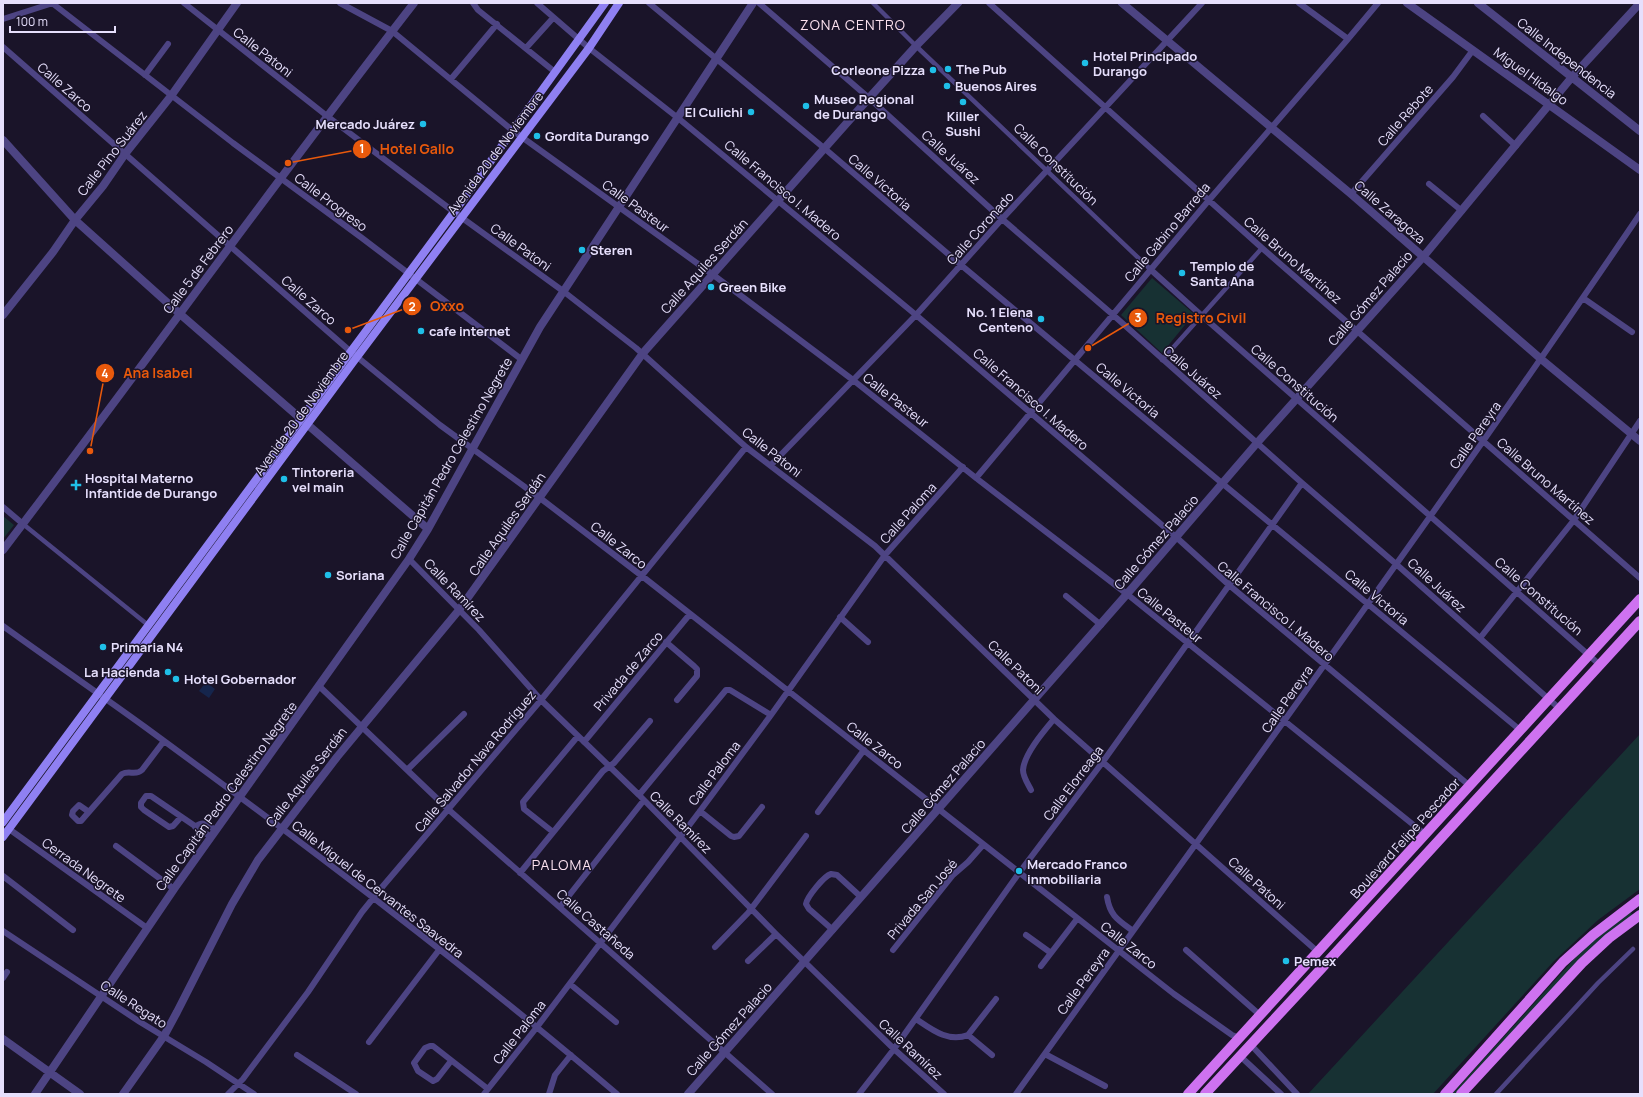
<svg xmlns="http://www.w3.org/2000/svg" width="1643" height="1097" font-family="Manrope,sans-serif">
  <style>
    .green { fill: #173133 }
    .water { fill: #15254c }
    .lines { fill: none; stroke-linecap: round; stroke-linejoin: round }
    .pedestrian { stroke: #4d4483; stroke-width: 4.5 }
    .minor { stroke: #4d4483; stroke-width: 6 }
    .tertiary { stroke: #4d4483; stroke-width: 8 }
    .secondary { stroke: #8f80f2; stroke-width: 8 }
    .primary { stroke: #ce72f0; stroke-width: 10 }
    .poi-dot { fill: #1fbfe8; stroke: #1a1429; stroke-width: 1.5 }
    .labels { text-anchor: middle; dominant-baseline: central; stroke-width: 3; stroke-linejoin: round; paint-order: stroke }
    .street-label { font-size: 13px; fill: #e6dffc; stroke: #1a1429 }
    .poi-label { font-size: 13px; font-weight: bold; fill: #e6dffc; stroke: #1a1429; text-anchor: start }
    .neighbourhood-label { font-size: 14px; letter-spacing: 1px; fill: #fce1ef; stroke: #1a1429 }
    .leader { fill: none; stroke: #e8590c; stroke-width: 1.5 }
    .callout-dot { fill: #e8590c; stroke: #1a1429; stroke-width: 1.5 }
    .mark-label { font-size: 12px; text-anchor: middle; font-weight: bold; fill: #fff }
    .callout-label { font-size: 14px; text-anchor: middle; font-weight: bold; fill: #e8590c; stroke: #1a1429; stroke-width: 3; stroke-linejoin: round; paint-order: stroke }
  </style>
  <rect width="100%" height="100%" fill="#1a1429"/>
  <!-- green -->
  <path class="green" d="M1152 278 1194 314 1162 353 1121 315Z
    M3 516 14 525 3 539Z
    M1640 734V889L1598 920 1554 961 1433 1094H1308Z
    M1630 912 1633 915 1587 952 1458 1094H1452L1584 948Z"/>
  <!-- water -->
  <path class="water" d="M206 682 215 689 209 698 199 691Z"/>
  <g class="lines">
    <!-- pedestrian -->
    <path class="pedestrian" d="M873 3 916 46 1150 269
      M1162 360 1262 248
      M23 524 148 625
      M1496 1094 1598 983 1633 949"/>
    <!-- minor -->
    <path class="minor" d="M52 3 233 143 362 238 521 359
      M184 3 327 116 454 212 563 291 636 348 746 447 875 546 1054 719 1318 952
      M340 3 392 31 512 130 712 274 853 380 976 478 1127 594 1426 835
      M473 3 478 10 555 72
      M537 3 589 48 678 118 916 315 1176 537 1229 585 1470 786
      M649 3 824 148 961 265 1223 484 1520 730
      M759 3 869 98 1002 219 1112 314 1302 483 1396 564 1560 709
      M989 3 1262 248 1640 578
      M1299 3 1348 39
      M3 19 53 3
      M3 47 350 351 440 425 540 498 642 576 1174 994 1232 1035 1240 1038
      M526 48 553 18
      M145 75 168 44
      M451 79 497 24
      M1483 116 1516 146
      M1429 184 1462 211
      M1351 194 1453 77 1473 50
      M1150 269 1201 315 1600 665
      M1583 298 1632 332
      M771 465 916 315 1002 219 1202 3
      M976 478 1209 200 1348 39 1378 3
      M3 507 23 524
      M409 559 479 630 541 700 639 795 776 934 894 1049 944 1094
      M1066 596 1101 625
      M840 617 868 642
      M3 626C50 660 98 693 145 727 306 845 465 965 617 1094
      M1480 638 1574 520 1640 421
      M666 642 694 666 697 669V676L677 700
      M319 686 449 810 772 1094
      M584 742 690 614
      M407 770 464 714
      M1031 790C1028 784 1023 777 1023 770 1024 754 1044 731 1054 719
      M639 795 726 690H730L771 715
      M700 811 731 836 734 837 739 836 762 807
      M89 812 79 805 73 811 72 815 78 821H81L122 774C129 770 136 776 142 770L164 741
      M818 812 864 750
      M181 817 173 826 169 827 144 810 141 807V803L146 796H151L211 837
      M195 827C204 820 208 825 216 831
      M9 829 147 928
      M553 832 524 809 523 802 578 736
      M116 846 174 889
      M520 873 603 771 614 763 650 721
      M3 876 73 930
      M1107 897C1110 916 1118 920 1133 931
      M560 907 644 800
      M833 930 809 909 806 904C807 897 824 876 831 874L837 875 861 897
      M3 931 140 1022 206 1062 254 1094
      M1026 935 1051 953
      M715 947 748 913 806 836
      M893 950 953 875 968 862 983 845
      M1186 950 1260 1015
      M748 961 776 934
      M1041 966 1077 919
      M3 978 7 972
      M570 984 616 1022
      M916 1019C931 1029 948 1043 968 1035L996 999
      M968 1035 992 1055
      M369 1042 439 950
      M1251 1045 1297 1094
      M1045 1054 1105 1086
      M297 1055 356 1094
      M1240 1056 1281 1094
      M451 1061 437 1079 433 1081 418 1071 414 1063 425 1048 430 1046H433L488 1089
      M228 1094 243 1079 308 992 362 912 383 886 541 700 746 447
      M484 1094 537 1027 700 811 771 715 885 555 963 467
      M549 1094 555 1075 571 1055
      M859 1094 894 1049 1019 873 1102 763 1302 483
      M1016 1094C1225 802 1438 512 1640 214"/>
    <!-- tertiary -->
    <path class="tertiary" d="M1122 3 1351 194 1541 359 1640 441
      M1407 3 1640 170
      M1478 3 1640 131
      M3 140 75 220 180 314 428 529
      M3 315 53 252 75 220 103 186 125 154 171 96 237 3
      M3 550C141 369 274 183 414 3
      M3 1039 80 1094
      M35 1094 174 889 409 559 428 529 540 327 753 3
      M123 1094 164 1036 177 1012 232 904 258 860 337 757 459 610 643 353 869 98 916 46 958 3
      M688 1094 1127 594 1257 443 1423 257 1572 77 1640 3"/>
    <!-- secondary -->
    <path class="secondary" d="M3 822 454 212 605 3
      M3 837 354 361 589 48 619 3"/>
    <!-- primary -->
    <path class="primary" d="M1188 1094 1640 599
      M1205 1094 1320 970 1640 621
      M1445 1094 1563 962 1593 935 1640 899
      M1461 1094 1582 963 1609 938 1640 915"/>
  </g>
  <!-- markers -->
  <g class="poi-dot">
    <circle cx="1085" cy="63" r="4"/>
    <circle cx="948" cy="69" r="4"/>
    <circle cx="933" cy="70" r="4"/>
    <circle cx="947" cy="86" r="4"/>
    <circle cx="963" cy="102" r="4"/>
    <circle cx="806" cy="106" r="4"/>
    <circle cx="751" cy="112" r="4"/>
    <circle cx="423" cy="124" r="4"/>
    <circle cx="537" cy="136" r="4"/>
    <circle cx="582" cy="250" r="4"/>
    <circle cx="1182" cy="273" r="4"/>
    <circle cx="711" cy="287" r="4"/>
    <circle cx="1041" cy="319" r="4"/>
    <circle cx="421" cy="331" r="4"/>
    <circle cx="284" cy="479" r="4"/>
    <path d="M74 479h4v4h4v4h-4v4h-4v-4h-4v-4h4z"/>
    <circle cx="328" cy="575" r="4"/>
    <circle cx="103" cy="647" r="4"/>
    <circle cx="168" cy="672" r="4"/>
    <circle cx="176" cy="679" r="4"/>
    <circle cx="1019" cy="871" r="4"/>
    <circle cx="1286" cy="961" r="4"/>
  </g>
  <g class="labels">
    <!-- street labels -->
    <g class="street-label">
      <text transform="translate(263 52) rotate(38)">Calle Patoni</text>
      <text transform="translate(1567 58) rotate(38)">Calle Independencia</text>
      <text transform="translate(1531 76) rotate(36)">Miguel Hidalgo</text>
      <text transform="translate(65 87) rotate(41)">Calle Zarco</text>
      <text transform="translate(1405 115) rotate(-49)">Calle Rebote</text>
      <text transform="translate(112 153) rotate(-52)">Calle Pino Suárez</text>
      <text transform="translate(495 153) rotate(-53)">Avenida 20 de Noviembre</text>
      <text transform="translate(951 157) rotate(42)">Calle Juárez</text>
      <text transform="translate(1056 164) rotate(44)">Calle Constitución</text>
      <text transform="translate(880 182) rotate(41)">Calle Victoria</text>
      <text transform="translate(783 190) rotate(40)">Calle Francisco I. Madero</text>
      <text transform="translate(331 202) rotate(37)">Calle Progreso</text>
      <text transform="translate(636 206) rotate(36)">Calle Pasteur</text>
      <text transform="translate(1390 212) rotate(41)">Calle Zaragoza</text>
      <text transform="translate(980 228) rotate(-48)">Calle Coronado</text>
      <text transform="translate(1167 232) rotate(-50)">Calle Gabino Barreda</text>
      <text transform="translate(521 247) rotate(36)">Calle Patoni</text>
      <text transform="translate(1293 260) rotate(41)">Calle Bruno Martínez</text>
      <text transform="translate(704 266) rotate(-48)">Calle Aquiles Serdán</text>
      <text transform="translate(198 269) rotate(-53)">Calle 5 de Febrero</text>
      <text transform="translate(1370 298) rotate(-49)">Calle Gómez Palacio</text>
      <text transform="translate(309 300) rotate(41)">Calle Zarco</text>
      <text transform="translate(1193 372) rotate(41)">Calle Juárez</text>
      <text transform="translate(1295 383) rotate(41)">Calle Constitución</text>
      <text transform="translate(1128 390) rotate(40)">Calle Victoria</text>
      <text transform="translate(1031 399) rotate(41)">Calle Francisco I. Madero</text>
      <text transform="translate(896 400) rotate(38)">Calle Pasteur</text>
      <text transform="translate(301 413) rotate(-54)">Avenida 20 de Noviembre</text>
      <text transform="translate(1475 435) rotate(-55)">Calle Pereyra</text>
      <text transform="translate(772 452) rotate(38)">Calle Patoni</text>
      <text transform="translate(451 458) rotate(-60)">Calle Capitán Pedro Celestino Negrete</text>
      <text transform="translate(1546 481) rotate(41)">Calle Bruno Martínez</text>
      <text transform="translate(908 513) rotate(-48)">Calle Paloma</text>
      <text transform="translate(507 524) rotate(-55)">Calle Aquiles Serdán</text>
      <text transform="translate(1156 542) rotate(-49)">Calle Gómez Palacio</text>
      <text transform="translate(619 545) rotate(38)">Calle Zarco</text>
      <text transform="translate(1437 585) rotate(42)">Calle Juárez</text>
      <text transform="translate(455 590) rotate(46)">Calle Ramírez</text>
      <text transform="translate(1539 596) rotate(41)">Calle Constitución</text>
      <text transform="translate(1377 597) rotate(40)">Calle Victoria</text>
      <text transform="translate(1276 611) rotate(40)">Calle Francisco I. Madero</text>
      <text transform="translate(1170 615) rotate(39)">Calle Pasteur</text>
      <text transform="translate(1016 667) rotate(44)">Calle Patoni</text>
      <text transform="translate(628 671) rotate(-50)">Privada de Zarco</text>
      <text transform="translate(1287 699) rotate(-55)">Calle Pereyra</text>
      <text transform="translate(875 745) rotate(38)">Calle Zarco</text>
      <text transform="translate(475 761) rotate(-50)">Calle Salvador Nava Rodríguez</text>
      <text transform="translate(714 773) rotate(-53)">Calle Paloma</text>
      <text transform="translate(306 777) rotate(-52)">Calle Aquiles Serdán</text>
      <text transform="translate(1073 783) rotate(-53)">Calle Elorreaga</text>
      <text transform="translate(943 786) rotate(-49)">Calle Gómez Palacio</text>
      <text transform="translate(226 796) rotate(-54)">Calle Capitán Pedro Celestino Negrete</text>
      <text transform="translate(681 822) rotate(45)">Calle Ramírez</text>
      <text transform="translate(1405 838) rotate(-48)">Boulevard Felipe Pescador</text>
      <text transform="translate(84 870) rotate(36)">Cerrada Negrete</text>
      <text transform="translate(1257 883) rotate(42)">Calle Patoni</text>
      <text transform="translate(378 889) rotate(38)">Calle Miguel de Cervantes Saavedra</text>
      <text transform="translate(922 899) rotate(-50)">Privada San José</text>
      <text transform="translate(596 924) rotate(41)">Calle Castañeda</text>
      <text transform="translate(1129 945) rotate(38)">Calle Zarco</text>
      <text transform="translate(1083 981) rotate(-54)">Calle Pereyra</text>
      <text transform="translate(134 1004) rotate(33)">Calle Regato</text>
      <text transform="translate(729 1029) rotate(-48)">Calle Gómez Palacio</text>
      <text transform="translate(519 1032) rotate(-52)">Calle Paloma</text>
      <text transform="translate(911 1049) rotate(43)">Calle Ramírez</text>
    </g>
    <!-- poi labels -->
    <g class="poi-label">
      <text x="1093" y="56">Hotel Principado<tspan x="1093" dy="15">Durango</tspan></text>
      <text x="956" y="69">The Pub</text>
      <text x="925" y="70" text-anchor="end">Corleone Pizza</text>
      <text x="955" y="86">Buenos Aires</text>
      <text x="814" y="99">Museo Regional<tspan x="814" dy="15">de Durango</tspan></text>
      <text x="743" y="112" text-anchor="end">El Culichi</text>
      <text x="963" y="116" text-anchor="middle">Killer<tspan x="963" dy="15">Sushi</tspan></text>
      <text x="415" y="124" text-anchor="end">Mercado Juárez</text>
      <text x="545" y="136">Gordita Durango</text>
      <text x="590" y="250">Steren</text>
      <text x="1190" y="266">Templo de<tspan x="1190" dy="15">Santa Ana</tspan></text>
      <text x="719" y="287">Green Bike</text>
      <text x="1033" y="312" text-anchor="end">No. 1 Elena<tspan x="1033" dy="15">Centeno</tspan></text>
      <text x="429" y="331">cafe internet</text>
      <text x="292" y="472">Tintoreria<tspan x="292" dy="15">vel main</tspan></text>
      <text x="85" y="478">Hospital Materno<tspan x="85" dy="15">Infantide de Durango</tspan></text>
      <text x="336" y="575">Soriana</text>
      <text x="111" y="647">Primaria N4</text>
      <text x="160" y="672" text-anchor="end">La Hacienda</text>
      <text x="184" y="679">Hotel Gobernador</text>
      <text x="1027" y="864">Mercado Franco<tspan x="1027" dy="15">inmobiliaria</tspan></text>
      <text x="1294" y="961">Pemex</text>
    </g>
    <!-- neighbourhood labels -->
    <g class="neighbourhood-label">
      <text x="853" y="24">ZONA CENTRO</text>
      <text x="562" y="864">PALOMA</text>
    </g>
  </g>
  <!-- callouts -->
  <path class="leader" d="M288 163L362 149M348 330L412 306M1088 348L1138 318M90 451L105 373"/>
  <g class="callout-dot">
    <circle cx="288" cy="163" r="4"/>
    <circle cx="348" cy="330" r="4"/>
    <circle cx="1088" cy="348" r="4"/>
    <circle cx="90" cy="451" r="4"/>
    <circle cx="362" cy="149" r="10"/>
    <circle cx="412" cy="306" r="10"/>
    <circle cx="1138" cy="318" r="10"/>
    <circle cx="105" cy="373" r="10"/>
  </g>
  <g class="mark-label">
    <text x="362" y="153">1</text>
    <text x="412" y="311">2</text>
    <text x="1138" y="322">3</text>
    <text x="105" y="378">4</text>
  </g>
  <g class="callout-label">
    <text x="417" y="154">Hotel Gallo</text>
    <text x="447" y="311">Oxxo</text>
    <text x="1201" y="323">Registro Civil</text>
    <text x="158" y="378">Ana Isabel</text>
  </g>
  <!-- border -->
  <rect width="1643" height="1097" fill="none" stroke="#e6dffc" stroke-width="8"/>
  <!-- scale -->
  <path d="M10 26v6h105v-6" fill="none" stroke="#e6dffc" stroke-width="2"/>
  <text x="16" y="26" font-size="12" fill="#e6dffc" stroke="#1a1429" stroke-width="3" paint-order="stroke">100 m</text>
</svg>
